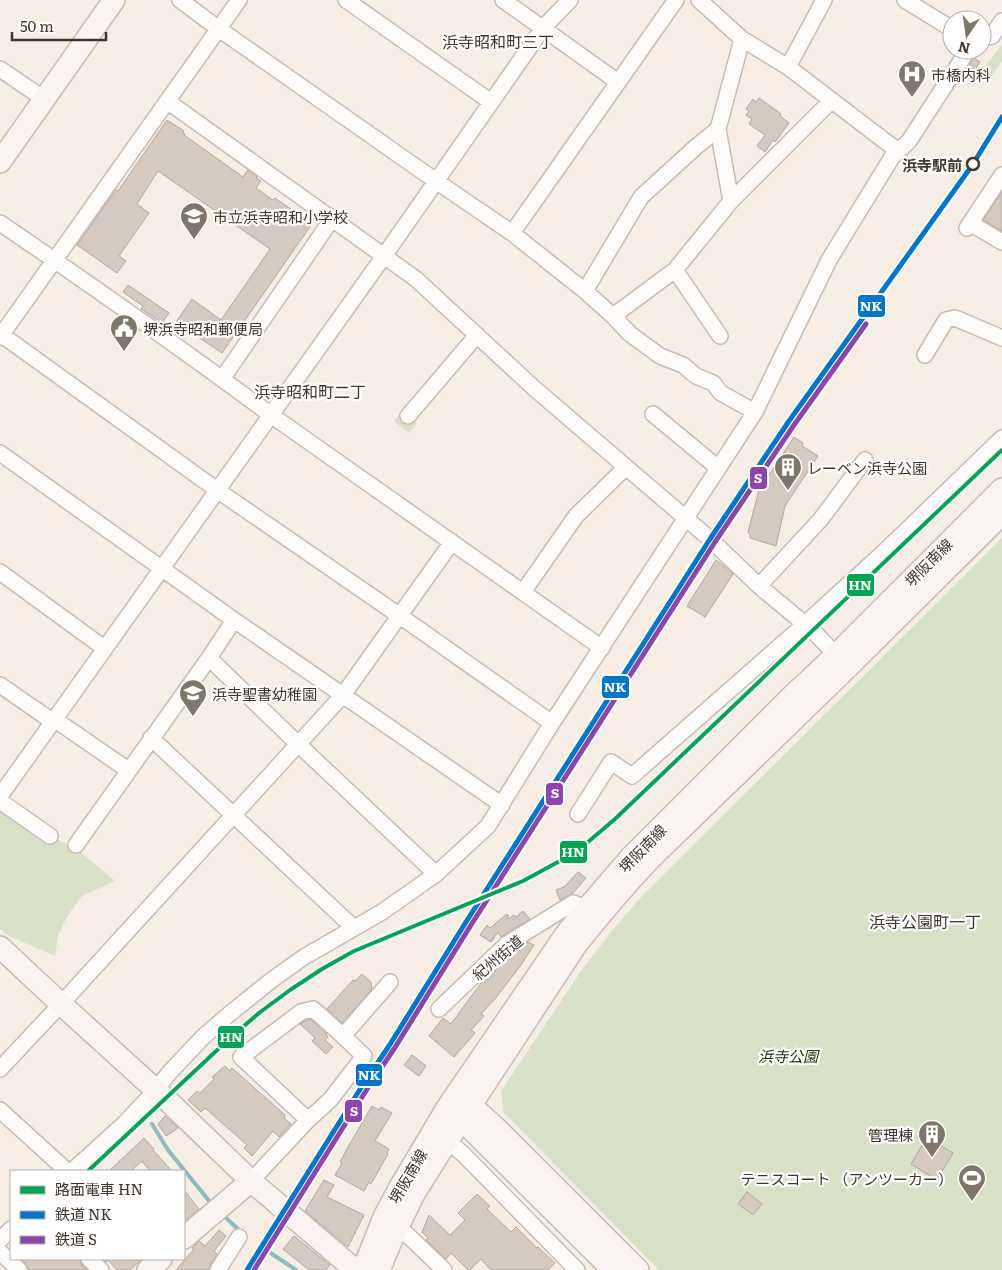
<svg xmlns="http://www.w3.org/2000/svg" width="1002" height="1270" font-family="Literata,'Noto Sans JP',serif">
  <style>
    .green { fill: #d8e1c5 }
    .lines { fill: none; stroke-linecap: round; stroke-linejoin: round }
    .stream { stroke: #8bbcc0; stroke-width: 4 }
    .building { fill: #d6c9be; stroke: #b1a8a0 }
    .street-casing { stroke: #c6bcb4; stroke-width: 18 }
    .secondary-casing { stroke: #c6bcb4; stroke-width: 24 }
    .street { stroke: #fefcfb; stroke-width: 15 }
    .secondary { stroke: #f9f4f2; stroke-width: 21 }
    .rail-1-casing { stroke: #fff; stroke-width: 9 }
    .rail-2-casing { stroke: #fff; stroke-width: 9 }
    .rail-1 { stroke: #0077ce; stroke-width: 5 }
    .rail-2 { stroke: #8e44ad; stroke-width: 5 }
    .tram-1-casing { stroke: #fff; stroke-width: 8 }
    .tram-1 { stroke: #00a651; stroke-width: 4 }
    .stop-dot { fill: #fff; stroke: #41362c; stroke-width: 2.5 }
    .labels { text-anchor: middle; dominant-baseline: central; stroke-width: 4.5; stroke-linejoin: round; paint-order: stroke }
    .poi-label { font-size: 15px; fill: #41362c; stroke: #fff; text-anchor: start }
    .stop-label { font-size: 15px; font-weight: bold; fill: #41362c; stroke: #fff; text-anchor: end }
    .street-label { font-size: 15px; fill: #41362c; stroke: #fff }
    .park-label { font-size: 15px; font-style: italic; fill: #223900; stroke: #fff }
    .neighbourhood-label { font-size: 16px; fill: #41362c; stroke: #fff }
    .line-badge { stroke: #fff; stroke-width: 2 }
    .badge-label { font-size: 14px; text-anchor: middle; font-weight: bold; fill: #fff }
  </style>
  <rect width="100%" height="100%" fill="#f6ede4"/>
  <!-- green -->
  <path class="green" d="M1002 45V61L993 74 983 69Z
    M403 411 417 423 409 433 394 421Z
    M1002 538V1270H659L503 1112 501 1091 581 971 615 927 643 895Z
    M0 810 78 850 115 881 82 896 68 915 58 935 55 956 7 935 0 929Z"/>
  <g class="lines">
    <!-- stream -->
    <path class="stream" d="M152 1124 168 1150 210 1202
      M223 1215 238 1229
      M269 1252 296 1270"/>
  </g>
  <!-- building -->
  <path class="building" d="M974 58 980 62 972 74 966 70Z
    M759 98 781 114 780 116 789 123 775 142 773 140 765 152 757 146 765 135 749 124 752 119 746 115 749 111 746 109 753 99 756 102Z
    M167 120 184 131 183 133 185 134 184 135 243 177 248 170 257 177 256 178 261 181 256 188 273 200 275 198 312 224 222 353 176 322 192 299 221 320 270 249 158 171 137 204 149 213 119 256 126 261 117 273 77 245 116 190 118 191Z
    M1002 192V231L983 220Z
    M128 285 169 313 162 323 141 309 143 306 123 292Z
    M794 437 803 443 802 446 818 456 785 506 776 546 750 538V534L748 532 759 490Z
    M716 560 724 566 733 574 705 617 687 606Z
    M578 872 586 878 572 894 560 900 556 890 564 887Z
    M523 911 530 919 501 937 498 932 491 942 480 935 487 925 490 928 507 914 509 916 507 918 508 919 514 915 516 917Z
    M528 942 534 945 521 965 495 999 481 1014 484 1016 471 1030 475 1033 454 1057 429 1036 443 1018 451 1024 484 979 485 978 488 980 501 963 513 951Z
    M362 974 371 982 372 989 342 1023 327 1009 353 980 355 981Z
    M310 1019 327 1034 326 1035 328 1037 325 1040 333 1047 326 1054 312 1041 315 1038 300 1024 305 1021Z
    M412 1055 426 1066 419 1076 404 1065Z
    M225 1066 230 1071 232 1068 285 1115 284 1118 291 1124 279 1137 273 1131 252 1156 244 1148 247 1145 205 1108 201 1112 188 1100 197 1091 200 1093 214 1079 212 1077Z
    M372 1106 379 1110 381 1107 392 1113 375 1141 389 1149 387 1153 388 1154 371 1184 369 1182 364 1191 335 1175 342 1163 340 1162 348 1147Z
    M165 1116 178 1128 166 1136 158 1124Z
    M927 1137 953 1153 937 1180 911 1164Z
    M144 1138 154 1149 153 1150 172 1171H150L142 1161 131 1171H109Z
    M324 1180 334 1185 327 1197 364 1215 348 1247 305 1211Z
    M184 1190 199 1209 184 1222Z
    M747 1192 762 1204 753 1215 738 1204Z
    M477 1194 490 1206 487 1209 511 1232 516 1227 537 1248 538 1247 555 1263 548 1270H491L481 1259 470 1270H468L451 1253 446 1259 426 1240 428 1238 422 1232 429 1215 450 1235 465 1220 458 1213Z
    M219 1230 226 1236 214 1251 217 1254 210 1265 209 1270H176L194 1249 192 1248 199 1241 205 1246Z
    M294 1236 330 1265 326 1270H309L283 1249Z
    M21 1259H80L82 1266 87 1270H29L26 1264Z
    M103 1259H142L130 1270H117L108 1260 106 1262Z"/>
  <g class="lines">
    <!-- street casing -->
    <g class="street-casing">
      <path id="street" d="M180 0 219 29 436 181 512 233 585 291 613 316 630 334 660 356 683 365 696 376 713 383 721 393 755 412
        M346 0 491 102
        M503 0 618 82
        M699 0 742 39 788 67 898 151
        M905 0 952 29
        M982 39 992 36 1002 21
        M788 67 824 0
        M0 69 44 99
        M167 101 416 279 535 389 710 539 759 586 812 630 842 661
        M731 201 831 101
        M0 223C91 285 182 349 271 415L602 648
        M970 223 1002 242
        M967 228 1002 175
        M512 233 676 0
        M675 270 720 336
        M585 291 641 197 697 146 718 129
        M613 316 675 270 731 201 718 129 742 39
        M2 335 217 490 400 616 552 723
        M0 337 239 0
        M925 355 946 320 955 318 1002 338
        M222 379 332 219
        M653 414 718 468
        M408 416 477 335
        M0 453 234 620 502 805
        M0 572 104 648
        M759 586 821 519 865 460
        M523 592 576 516 626 467
        M209 658 298 744 436 874
        M0 685 52 721
        M54 719 128 770
        M151 738 354 928
        M0 796 384 256 543 28 570 0
        M0 801 50 836
        M578 814 611 762 632 776 805 624 884 552 1002 438
        M76 845 209 658 234 620
        M439 1009 507 944 573 903 587 908
        M0 1069 61 1004 343 695 452 542
        M0 1110 67 1171
        M308 1120 241 1057 301 1012 313 1009 343 1036
        M447 1140 463 1154 577 1270
        M72 1171 124 1124 156 1090 169 1073 203 1037 233 1011 273 979 304 957 382 912 436 874 488 826 552 723 755 412 829 260 892 157 909 141 968 50
        M251 1181 308 1120 330 1100 364 1056 343 1036 390 982
        M398 1226 444 1270
        M0 1240 11 1229
        M0 1252 19 1270
        M89 1259 101 1270
        M218 1270 239 1237"/>
    </g>
    <!-- secondary casing -->
    <g class="secondary-casing">
      <path id="secondary" d="M0 162 114 0
        M0 947 61 1004 169 1102 251 1181 347 1263 358 1270
        M461 1096 497 1129 638 1270
        M451 1111 471 1129 613 1270
        M184 1238 251 1181
        M380 1268 392 1239 414 1194 439 1154 576 945C600 915 625 885 652 857L848 667 1002 514
        M148 1270 161 1259
        M363 1270 384 1217 400 1187 447 1108 566 934 587 908 631 857 792 696 836 655 1002 489"/>
    </g>
    <!-- street -->
    <use href="#street" class="street"/>
    <!-- secondary -->
    <use href="#secondary" class="secondary"/>
    <!-- rail-1 casing -->
    <g class="rail-1-casing">
      <path id="rail-1" d="M247 1270 364 1083 389 1046 466 922 710 539 789 421 971 167 1002 117"/>
    </g>
    <!-- rail-2 casing -->
    <g class="rail-2-casing">
      <path id="rail-2" d="M254 1270 369 1086 394 1049 471 925 715 542 794 425 866 324"/>
    </g>
    <!-- rail-1 -->
    <use href="#rail-1" class="rail-1"/>
    <!-- rail-2 -->
    <use href="#rail-2" class="rail-2"/>
    <!-- tram-1 casing -->
    <g class="tram-1-casing">
      <path id="tram-1" d="M88 1171 230 1038 259 1013 290 990 322 969 354 951 523 881 558 862 588 842 615 819 1002 450"/>
    </g>
    <!-- tram-1 -->
    <use href="#tram-1" class="tram-1"/>
  </g>
  <!-- icons -->
  <defs>
    <g id="hospital-pin" transform="scale(1.4375)"><path d="M0 17L-7.5 6A9.5 9.5 0 1 1 7.5 6Z" fill="#80766c" stroke="#fff"/><path d="M-5-5h3v3.5h4V-5h3V5h-3V1.5h-4V5h-3Z" fill="#fff"/></g>
    <g id="school-pin" transform="scale(1.4375)"><path d="M0 17L-7.5 6A9.5 9.5 0 1 1 7.5 6Z" fill="#80766c" stroke="#fff"/><path d="M0-5L7-2L0 1L-7-2ZM-4 1L0 2.5L4 1V4Q0 6-4 4Z" fill="#fff"/></g>
    <g id="civic-pin" transform="scale(1.4375)"><path d="M0 17L-7.5 6A9.5 9.5 0 1 1 7.5 6Z" fill="#80766c" stroke="#fff"/><path d="M-.6-6.5H3V-4.5H.6V-3L4-1V1h2V6H-6V1h2V-1L-.6-3ZM-1.2 2.5V6h2.4V2.5Z" fill="#fff"/></g>
    <g id="building-pin" transform="scale(1.4375)"><path d="M0 17L-7.5 6A9.5 9.5 0 1 1 7.5 6Z" fill="#80766c" stroke="#fff"/><path d="M-4-6H4V6H1V3H-1V6H-4ZM-2.5-4.3h1.7v1.8h-1.7ZM.8-4.3h1.7v1.8H.8ZM-2.5-1h1.7V.8h-1.7ZM.8-1h1.7V.8H.8Z" fill="#fff"/></g>
    <g id="stadium-pin" transform="scale(1.4375)"><path d="M0 17L-7.5 6A9.5 9.5 0 1 1 7.5 6Z" fill="#80766c" stroke="#fff"/><path d="M0-5a6.5 5 0 1 0 0 10a6.5 5 0 1 0 0-10ZM-3.5-1.8h7v3.6h-7Z" fill="#fff"/></g>
  </defs>
  <g fill-rule="evenodd">
    <use href="#hospital-pin" x="912" y="74"/>
    <use href="#school-pin" x="194" y="216"/>
    <use href="#civic-pin" x="124" y="328"/>
    <use href="#building-pin" x="788" y="467"/>
    <use href="#school-pin" x="193" y="693"/>
    <use href="#building-pin" x="932" y="1134"/>
    <use href="#stadium-pin" x="972" y="1178"/>
  </g>
  <!-- markers -->
  <circle class="stop-dot" cx="973" cy="164" r="6"/>
  <g class="labels">
    <!-- poi labels -->
    <g class="poi-label">
      <text x="931" y="74">市橋内科</text>
      <text x="213" y="216">市立浜寺昭和小学校</text>
      <text x="143" y="328">堺浜寺昭和郵便局</text>
      <text x="807" y="467">レーベン浜寺公園</text>
      <text x="212" y="693">浜寺聖書幼稚園</text>
      <text x="913" y="1134" text-anchor="end">管理棟</text>
      <text x="953" y="1178" text-anchor="end">テニスコート （アンツーカー）</text>
    </g>
    <!-- stop labels -->
    <g class="stop-label">
      <text x="962" y="164">浜寺駅前</text>
    </g>
    <!-- street labels -->
    <g class="street-label">
      <text transform="translate(928 562) rotate(-45)">堺阪南線</text>
      <text transform="translate(642 848) rotate(-46)">堺阪南線</text>
      <text transform="translate(497 957) rotate(-40)">紀州街道</text>
      <text transform="translate(407 1176) rotate(-60)">堺阪南線</text>
    </g>
    <!-- park labels -->
    <g class="park-label">
      <text x="788" y="1055">浜寺公園</text>
    </g>
    <!-- neighbourhood labels -->
    <g class="neighbourhood-label">
      <text x="498" y="41">浜寺昭和町三丁</text>
      <text x="310" y="391">浜寺昭和町二丁</text>
      <text x="925" y="921">浜寺公園町一丁</text>
    </g>
  </g>
  <g class="line-badge">
    <rect x="857" y="294" width="29" height="24" rx="5" fill="#0077ce"/>
    <rect x="749" y="466" width="19" height="24" rx="5" fill="#8e44ad"/>
    <rect x="846" y="573" width="29" height="24" rx="5" fill="#00a651"/>
    <rect x="601" y="675" width="29" height="24" rx="5" fill="#0077ce"/>
    <rect x="545" y="782" width="19" height="24" rx="5" fill="#8e44ad"/>
    <rect x="559" y="840" width="29" height="24" rx="5" fill="#00a651"/>
    <rect x="217" y="1025" width="28" height="24" rx="5" fill="#00a651"/>
    <rect x="355" y="1063" width="28" height="24" rx="5" fill="#0077ce"/>
    <rect x="344" y="1099" width="19" height="24" rx="5" fill="#8e44ad"/>
  </g>
  <g class="badge-label">
    <text x="871" y="311">NK</text>
    <text x="758" y="483">S</text>
    <text x="860" y="590">HN</text>
    <text x="615" y="692">NK</text>
    <text x="555" y="798">S</text>
    <text x="573" y="857">HN</text>
    <text x="231" y="1042">HN</text>
    <text x="369" y="1080">NK</text>
    <text x="354" y="1116">S</text>
  </g>
  <!-- legend -->
  <rect x="10" y="1170" width="175" height="90" fill="#ffffff" stroke="#b3afab"/>
  <rect x="20" y="1186" width="25" height="8" fill="#00a651" stroke="#b3afab"/>
  <text x="55" y="1195" font-size="15" fill="#41362c">路面電車 HN</text>
  <rect x="20" y="1211" width="25" height="8" fill="#0077ce" stroke="#b3afab"/>
  <text x="55" y="1220" font-size="15" fill="#41362c">鉄道 NK</text>
  <rect x="20" y="1236" width="25" height="8" fill="#8e44ad" stroke="#b3afab"/>
  <text x="55" y="1245" font-size="15" fill="#41362c">鉄道 S</text>
  <!-- north arrow -->
  <g transform="translate(967 35) rotate(193)"><circle r="24" fill="#ffffff" stroke="#b3afab"/>
  <path d="M0-4L9 19L0 12L-9 19Z" fill="#80766c"/>
  <text y="-8" font-size="14" font-weight="bold" text-anchor="middle" fill="#41362c">N</text>
  </g>
  <!-- scale -->
  <path d="M12 32v8h94v-8" fill="none" stroke="#41362c" stroke-width="2.5"/>
  <text x="20" y="32" font-size="15" fill="#41362c" stroke="#ffffff" stroke-width="4" paint-order="stroke">50 m</text>
</svg>
